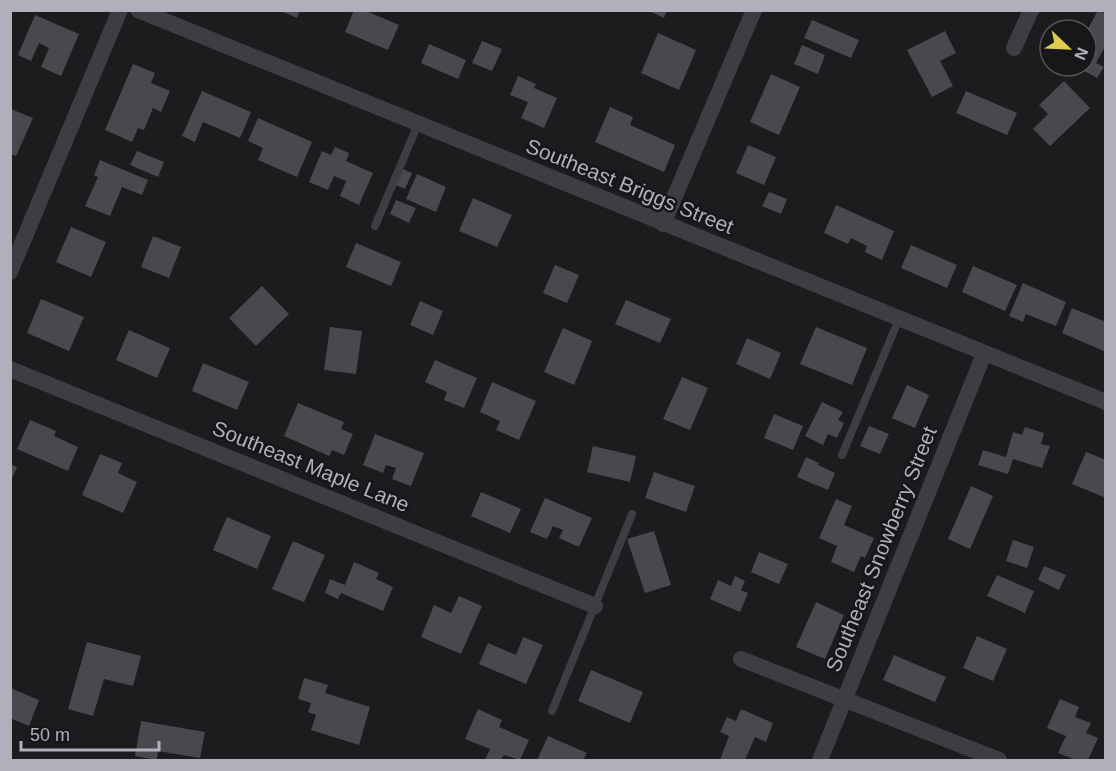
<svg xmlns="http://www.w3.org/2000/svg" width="1116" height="771" font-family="Helvetica,sans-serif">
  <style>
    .building { fill: #49484d }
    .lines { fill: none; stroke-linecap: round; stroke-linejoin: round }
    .service { stroke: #3d3d42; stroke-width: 8 }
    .minor { stroke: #3d3d42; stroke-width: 16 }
    .labels { text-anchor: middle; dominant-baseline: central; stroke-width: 5; stroke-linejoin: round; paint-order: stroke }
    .street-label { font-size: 21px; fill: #afb0bb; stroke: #171618 }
  </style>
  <rect width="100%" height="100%" fill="#1c1b1d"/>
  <!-- building -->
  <path class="building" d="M279 10H300L297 18Z
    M354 10H364L399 25 388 50 345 32Z
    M647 10H667L664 18Z
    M1098 10 1106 14V45L1096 63 1104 67 1097 78 1075 66H1086V33Z
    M35 15 79 34 61 76 41 67 49 48 39 43 31 61 18 55Z
    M812 20 859 40 851 58 804 38Z
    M945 31 956 53 940 61 953 86 932 97 907 50Z
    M658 33 696 50 679 90 641 73Z
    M482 41 502 49 492 71 472 63Z
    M429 44 466 60 458 79 421 63Z
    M802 45 825 55 818 74 794 64Z
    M133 64 155 73 151 83 170 91 161 112 153 108 144 130 138 128 132 142 105 130Z
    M771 74 800 87 779 135 750 122Z
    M518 76 536 84 534 88 557 98 544 128 521 118 528 102 510 95Z
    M1064 81 1090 108 1050 146 1033 129 1048 114 1039 105Z
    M202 91 251 112 240 138 203 122 195 142 182 136Z
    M966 91 1017 113 1007 135 956 113Z
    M610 107 633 117 630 125 675 145 664 172 595 142Z
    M11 109 33 118 16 156 10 154Z
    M258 118 312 142 297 177 258 160 263 148 248 141Z
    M748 145 776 157 764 185 736 173Z
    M335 147 349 153 346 161 373 173 359 205 340 196 346 181 334 176 328 190 309 182 322 151 331 155Z
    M137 151 164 162 158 177 130 165Z
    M100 160 148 180 142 195 122 187 110 216 85 206 98 177 94 175Z
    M403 169 412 173 405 189 396 185Z
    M417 174 446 187 436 212 406 199Z
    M769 192 787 199 781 214 762 206Z
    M473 198 512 215 497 247 459 231Z
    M396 200 416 208 409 223 390 214Z
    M836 205 894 231 882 260 865 252 867 246 851 238 848 244 824 233Z
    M71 227 106 242 91 277 56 262Z
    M153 236 181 247 169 278 141 267Z
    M356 243 401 262 391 286 346 267Z
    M911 245 957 265 947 288 901 268Z
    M555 265 579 275 567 303 543 293Z
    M973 266 1017 285 1005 311 962 292Z
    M1023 283 1066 302 1056 326 1026 314 1023 322 1009 316Z
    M262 286 289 314 256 346 229 318Z
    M41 299 84 317 69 351 27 333Z
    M626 300 671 319 660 343 615 324Z
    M420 301 443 311 433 335 410 325Z
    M1072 308 1106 322V352L1062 333Z
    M330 327 362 331 356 374 324 370Z
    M816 327 867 348 852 385 800 364Z
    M563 328 592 341 574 385 544 372Z
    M129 330 170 348 157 378 116 360Z
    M747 338 781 353 770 379 736 364Z
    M435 360 477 378 464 408 444 400 447 392 425 382Z
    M203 363 249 382 237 410 192 391Z
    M682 377 708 388 690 430 663 419Z
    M492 382 536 401 519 440 496 430 500 421 480 412Z
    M907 385 929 395 915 428 892 418Z
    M822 402 843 412 838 420 844 423 837 438 828 434 823 445 805 436Z
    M298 403 344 422 341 429 353 434 344 455 332 450 329 456 284 436Z
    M774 414 803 426 793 450 764 438Z
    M30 420 56 431 54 436 78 447 68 471 17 449Z
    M869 426 889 434 880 454 860 446Z
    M1025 427 1044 433 1041 444 1050 446 1042 468 1013 459 1008 474 978 465 983 450 1006 457 1013 432 1022 435Z
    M375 434 424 453 411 486 392 479 396 468 386 465 383 473 363 465Z
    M593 446 636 456 630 482 587 472Z
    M1086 452 1106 460V498L1072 484Z
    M100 454 122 463 118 473 137 482 123 513 82 495Z
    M806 457 819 463 818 465 835 473 828 490 797 477Z
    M10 464 17 467 10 483Z
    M654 472 695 486 686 512 645 498Z
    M971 486 993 496 970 549 948 539Z
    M481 492 521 509 510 533 471 516Z
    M545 498 592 518 579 547 559 538 563 530 553 526 547 539 530 532Z
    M836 499 852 506 844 525 874 538 865 558 861 556 854 572 831 562 837 546 819 538Z
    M227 517 271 536 257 569 213 550Z
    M654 531 671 585 645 593 627 539Z
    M1013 540 1034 547 1027 568 1006 561Z
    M293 541 325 555 304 602 272 589Z
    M759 552 788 564 779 584 751 572Z
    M354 562 379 573 376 579 393 587 383 611 341 593 338 599 325 593 330 579 345 585Z
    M1044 566 1066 575 1059 590 1038 580Z
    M997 575 1034 591 1025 613 987 596Z
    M735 576 745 581 741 590 748 593 740 612 710 599 718 580 731 586Z
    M459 596 482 606 461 654 421 637 434 605 451 613Z
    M816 602 844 615 825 659 796 647Z
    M977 636 1007 649 993 681 963 668Z
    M523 637 543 645 526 684 479 664 488 643 516 655Z
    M87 642 141 656 133 686 104 679 93 716 68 709Z
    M894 655 946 677 935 702 883 680Z
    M591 670 643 692 630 723 578 701Z
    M304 678 328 685 325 693 370 707 359 745 311 730 316 715 308 712 311 703 298 699Z
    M10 688 39 700 29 726 10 718Z
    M1060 699 1079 707 1075 717 1091 723 1086 733 1098 738 1088 760H1076L1058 753 1066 736 1047 728Z
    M478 709 502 720 499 727 529 740 520 760 504 755 501 760H485L490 749 465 739Z
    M741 709 773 723 766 742 755 737 745 760H720L729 736 720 732 727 717 736 721Z
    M141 721 205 732 200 758 158 751 157 760 135 756Z
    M548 736 587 753 583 760H537Z"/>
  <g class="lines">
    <!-- service -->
    <path class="service" d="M375 226 418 124
      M842 455 899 319
      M552 711 632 514"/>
    <!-- minor -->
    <path class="minor" d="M138 10 1106 402
      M1014 48 1031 10
      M663 224 754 10
      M10 272 120 10
      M10 369 595 606
      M741 659 999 760
      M820 760 984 354"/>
  </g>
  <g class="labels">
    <!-- street labels -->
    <g class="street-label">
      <text transform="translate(630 186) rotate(22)">Southeast Briggs Street</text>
      <text transform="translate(311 466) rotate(22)">Southeast Maple Lane</text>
      <text transform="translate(881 549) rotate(-68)">Southeast Snowberry Street</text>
    </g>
  </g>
  <!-- border -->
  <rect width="1116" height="771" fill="none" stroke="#afb0bb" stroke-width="24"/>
  <!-- north arrow -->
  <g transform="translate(1068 48) rotate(113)"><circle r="28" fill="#171618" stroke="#545459" stroke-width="1.5"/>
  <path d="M0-4.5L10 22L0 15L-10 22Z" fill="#dfcd51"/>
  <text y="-9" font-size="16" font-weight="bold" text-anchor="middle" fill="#afb0bb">N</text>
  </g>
  <!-- scale -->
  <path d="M21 741v9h138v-9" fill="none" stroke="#afb0bb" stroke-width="3"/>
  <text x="30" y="741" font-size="18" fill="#afb0bb" stroke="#171618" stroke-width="4.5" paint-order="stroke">50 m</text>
</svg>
